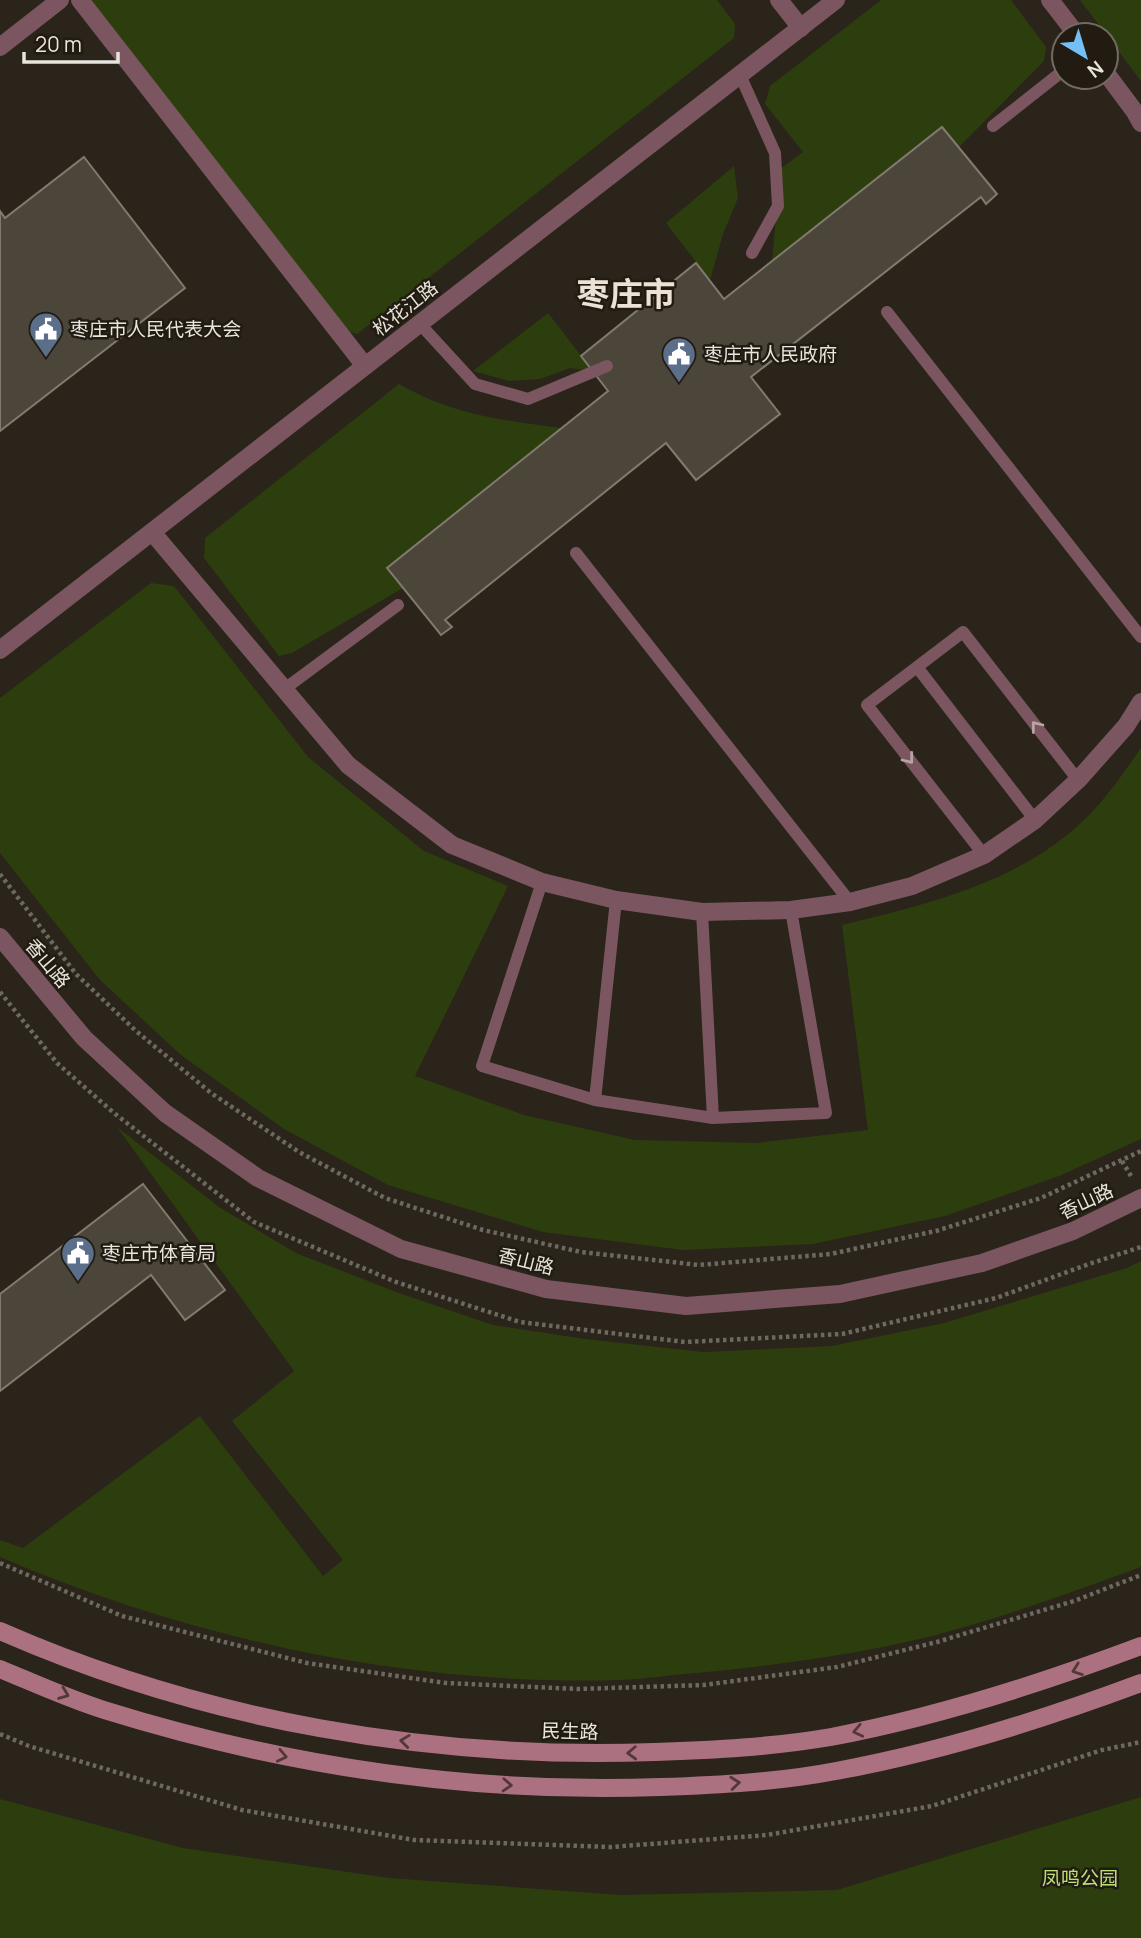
<svg xmlns="http://www.w3.org/2000/svg" width="1141" height="1938" font-family="Manrope,'Noto Sans SC',sans-serif">
  <style>
    .green { fill: #2d3e0e }
    .building { fill: #4c453a; stroke: #827a6f; stroke-width: 2 }
    .lines { fill: none; stroke-linecap: round; stroke-linejoin: round }
    .path { stroke: #6d6860; stroke-width: 4.5; stroke-dasharray: 3.5 3.5; stroke-linecap: butt }
    .service { stroke: #7b5660; stroke-width: 12 }
    .minor { stroke: #7b5660; stroke-width: 18 }
    .tertiary { stroke: #7b5660; stroke-width: 18 }
    .secondary { stroke: #ac7181; stroke-width: 18 }
    .oneway { stroke: #b7a4a5 }
    .oneway2 { stroke: #523938 }
    .labels { text-anchor: middle; dominant-baseline: central; stroke-width: 5; stroke-linejoin: round; paint-order: stroke }
    .street-label { font-size: 19px; fill: #e8e4de; stroke: #211b11 }
    .poi-label { font-size: 19px; fill: #e8e4de; stroke: #211b11; text-anchor: start }
    .park-label { font-size: 19px; fill: #b8e277; stroke: #211b11 }
    .town-label { font-size: 33px; font-weight: bold; fill: #ebe2d5; stroke: #211b11 }
  </style>
  <rect width="100%" height="100%" fill="#2a241a"/>
  <!-- green -->
  <path class="green" d="M84 0H717L735 24 734 38 357 334 338 329Z
    M881 0H1011L1046 47 1044 61 959 147 942 127 772 261 777 206 775 173 803 152 765 104 770 86Z
    M1080 0H1141V81Z
    M734 166 738 198 723 234 710 280 666 223Z
    M548 313 593 371 570 368 540 379 509 381 473 371Z
    M399 384C453 415 501 420 561 428L387 568 403 588 292 653 279 656 204 558 205 538Z
    M151 583 174 586 308 757 424 851 508 886 415 1076 524 1115 635 1140 756 1143 868 1130 842 925C928 904 1023 882 1088 816 1108 796 1125 771 1141 748V1139L1059 1176 945 1216 813 1244 683 1250 543 1232 388 1185 284 1129 181 1055 100 980 0 853V698Z
    M117 1127 219 1207 296 1253 399 1293 493 1325 585 1339 703 1352 832 1346 944 1323 1127 1268 1141 1261V1567C1066 1594 989 1623 911 1641 840 1657 768 1666 696 1673 671 1675 645 1679 620 1680 408 1686 194 1640 0 1557V1540L23 1548 200 1416 323 1576 343 1560 232 1421 294 1371Z
    M1141 1797V1938H0V1799L183 1848 389 1878 621 1895 837 1890Z"/>
  <!-- building -->
  <path class="building" d="M942 127 997 194 986 204 981 197 751 377 780 414 696 480 666 443 445 620 452 627 441 635 387 568 608 391 581 356 696 263 724 299Z
    M84 157 185 288 0 431V211L5 218Z
    M143 1184 225 1290 185 1320 151 1275 0 1391V1294Z"/>
  <g class="lines">
    <!-- path -->
    <path class="path" d="M0 874 76 974 136 1031 211 1093 299 1152 385 1198 483 1230 581 1252 699 1265 831 1254 936 1231 1041 1198 1141 1151
      M0 992 57 1063 114 1113 254 1222 396 1282 520 1322 685 1342 842 1334 996 1298 1089 1264 1141 1247
      M1122 1161 1131 1176
      M0 1563 122 1616 307 1663 446 1683 578 1689 704 1685 837 1667 937 1642 1074 1601 1141 1575
      M0 1734 29 1746 242 1810 414 1840 611 1847 767 1835 932 1806 1102 1750 1141 1742"/>
    <!-- service -->
    <path class="service" d="M740 75 775 153 778 206 752 253
      M993 126 1064 70
      M887 312 1141 637
      M420 324 475 384 528 399 607 366
      M576 553 850 902
      M917 667 1035 820
      M283 690 398 605
      M984 855 867 705 963 632 1078 780
      M542 882 482 1066 595 1100 713 1118 826 1113 791 910
      M702 912 713 1118
      M595 1100 616 900"/>
    <!-- minor -->
    <path class="minor" d="M80 0 365 366
      M779 0 801 28
      M1050 0 1077 35
      M0 47 60 0
      M1106 73 1135 112 1141 123
      M152 532 348 765 452 845 542 882 616 900 702 912 791 910 850 902 912 886 984 855 1035 820 1078 780 1126 726 1141 702"/>
    <!-- tertiary -->
    <path class="tertiary" d="M0 650 836 0
      M0 937 84 1038 165 1113 258 1178 401 1249 546 1289 686 1306 840 1294 982 1263 1073 1231 1141 1198"/>
    <!-- secondary -->
    <path class="secondary" d="M0 1631C205 1721 431 1760 655 1752 713 1750 773 1747 831 1737 937 1717 1040 1684 1141 1646
      M0 1669C34 1683 69 1699 104 1710 284 1766 472 1794 661 1787 719 1785 779 1782 836 1771 940 1752 1042 1720 1141 1683"/>
  </g>
  <!-- one-way arrows -->
  <defs><path id="oneway-chevron" d="M-2-3.5L2.5 0L-2 3.5" fill="none" stroke-width="1.6" stroke-linecap="round" stroke-linejoin="round" transform="scale(1.75)"/></defs>
  <g class="oneway">
    <use href="#oneway-chevron" transform="translate(1036 726) rotate(-128)"/>
    <use href="#oneway-chevron" transform="translate(909 759) rotate(52)"/>
  </g>
  <g class="oneway2">
    <use href="#oneway-chevron" transform="translate(1077 1670) rotate(160)"/>
    <use href="#oneway-chevron" transform="translate(64 1694) rotate(21)"/>
    <use href="#oneway-chevron" transform="translate(858 1731) rotate(168)"/>
    <use href="#oneway-chevron" transform="translate(405 1741) rotate(-173)"/>
    <use href="#oneway-chevron" transform="translate(632 1753) rotate(178)"/>
    <use href="#oneway-chevron" transform="translate(282 1756) rotate(12)"/>
    <use href="#oneway-chevron" transform="translate(735 1783) rotate(-6)"/>
    <use href="#oneway-chevron" transform="translate(507 1785) rotate(3)"/>
  </g>
  <!-- icons -->
  <defs>
    <g id="civic-pin" transform="scale(1.75)"><path d="M0 17L-7.5 6A9.5 9.5 0 1 1 7.5 6Z" fill="#5c6f8a" stroke="#211b11"/><path d="M-.6-6.5H3V-4.5H.6V-3L4-1V1h2V6H-6V1h2V-1L-.6-3ZM-1.2 2.5V6h2.4V2.5Z" fill="#fff"/></g>
  </defs>
  <g fill-rule="evenodd">
    <use href="#civic-pin" x="46" y="329"/>
    <use href="#civic-pin" x="679" y="354"/>
    <use href="#civic-pin" x="78" y="1253"/>
  </g>
  <g class="labels">
    <!-- street labels -->
    <g class="street-label">
      <text transform="translate(405 308) rotate(-38)">松花江路</text>
      <text transform="translate(48 963) rotate(50)">香山路</text>
      <text transform="translate(1086 1201) rotate(-25)">香山路</text>
      <text transform="translate(526 1261) rotate(14)">香山路</text>
      <text transform="translate(570 1731) rotate(2)">民生路</text>
    </g>
    <!-- poi labels -->
    <g class="poi-label">
      <text x="70" y="329">枣庄市人民代表大会</text>
      <text x="704" y="354">枣庄市人民政府</text>
      <text x="102" y="1253">枣庄市体育局</text>
    </g>
    <!-- park labels -->
    <g class="park-label">
      <text x="1080" y="1878">凤鸣公园</text>
    </g>
    <!-- town labels -->
    <g class="town-label">
      <text x="626" y="293">枣庄市</text>
    </g>
  </g>
  <!-- north arrow -->
  <g transform="translate(1085 56) rotate(142)"><circle r="33" fill="#211b11" stroke="#716b63" stroke-width="2"/>
  <path d="M0-5L12 26L0 18L-12 26Z" fill="#74c0f6"/>
  <text y="-10" font-size="19" font-weight="bold" text-anchor="middle" fill="#e8e4de">N</text>
  </g>
  <!-- scale -->
  <path d="M24 52v10h94v-10" fill="none" stroke="#e8e4de" stroke-width="3.5"/>
  <text x="35" y="52" font-size="21" fill="#e8e4de" stroke="#211b11" stroke-width="5" paint-order="stroke">20 m</text>
</svg>
